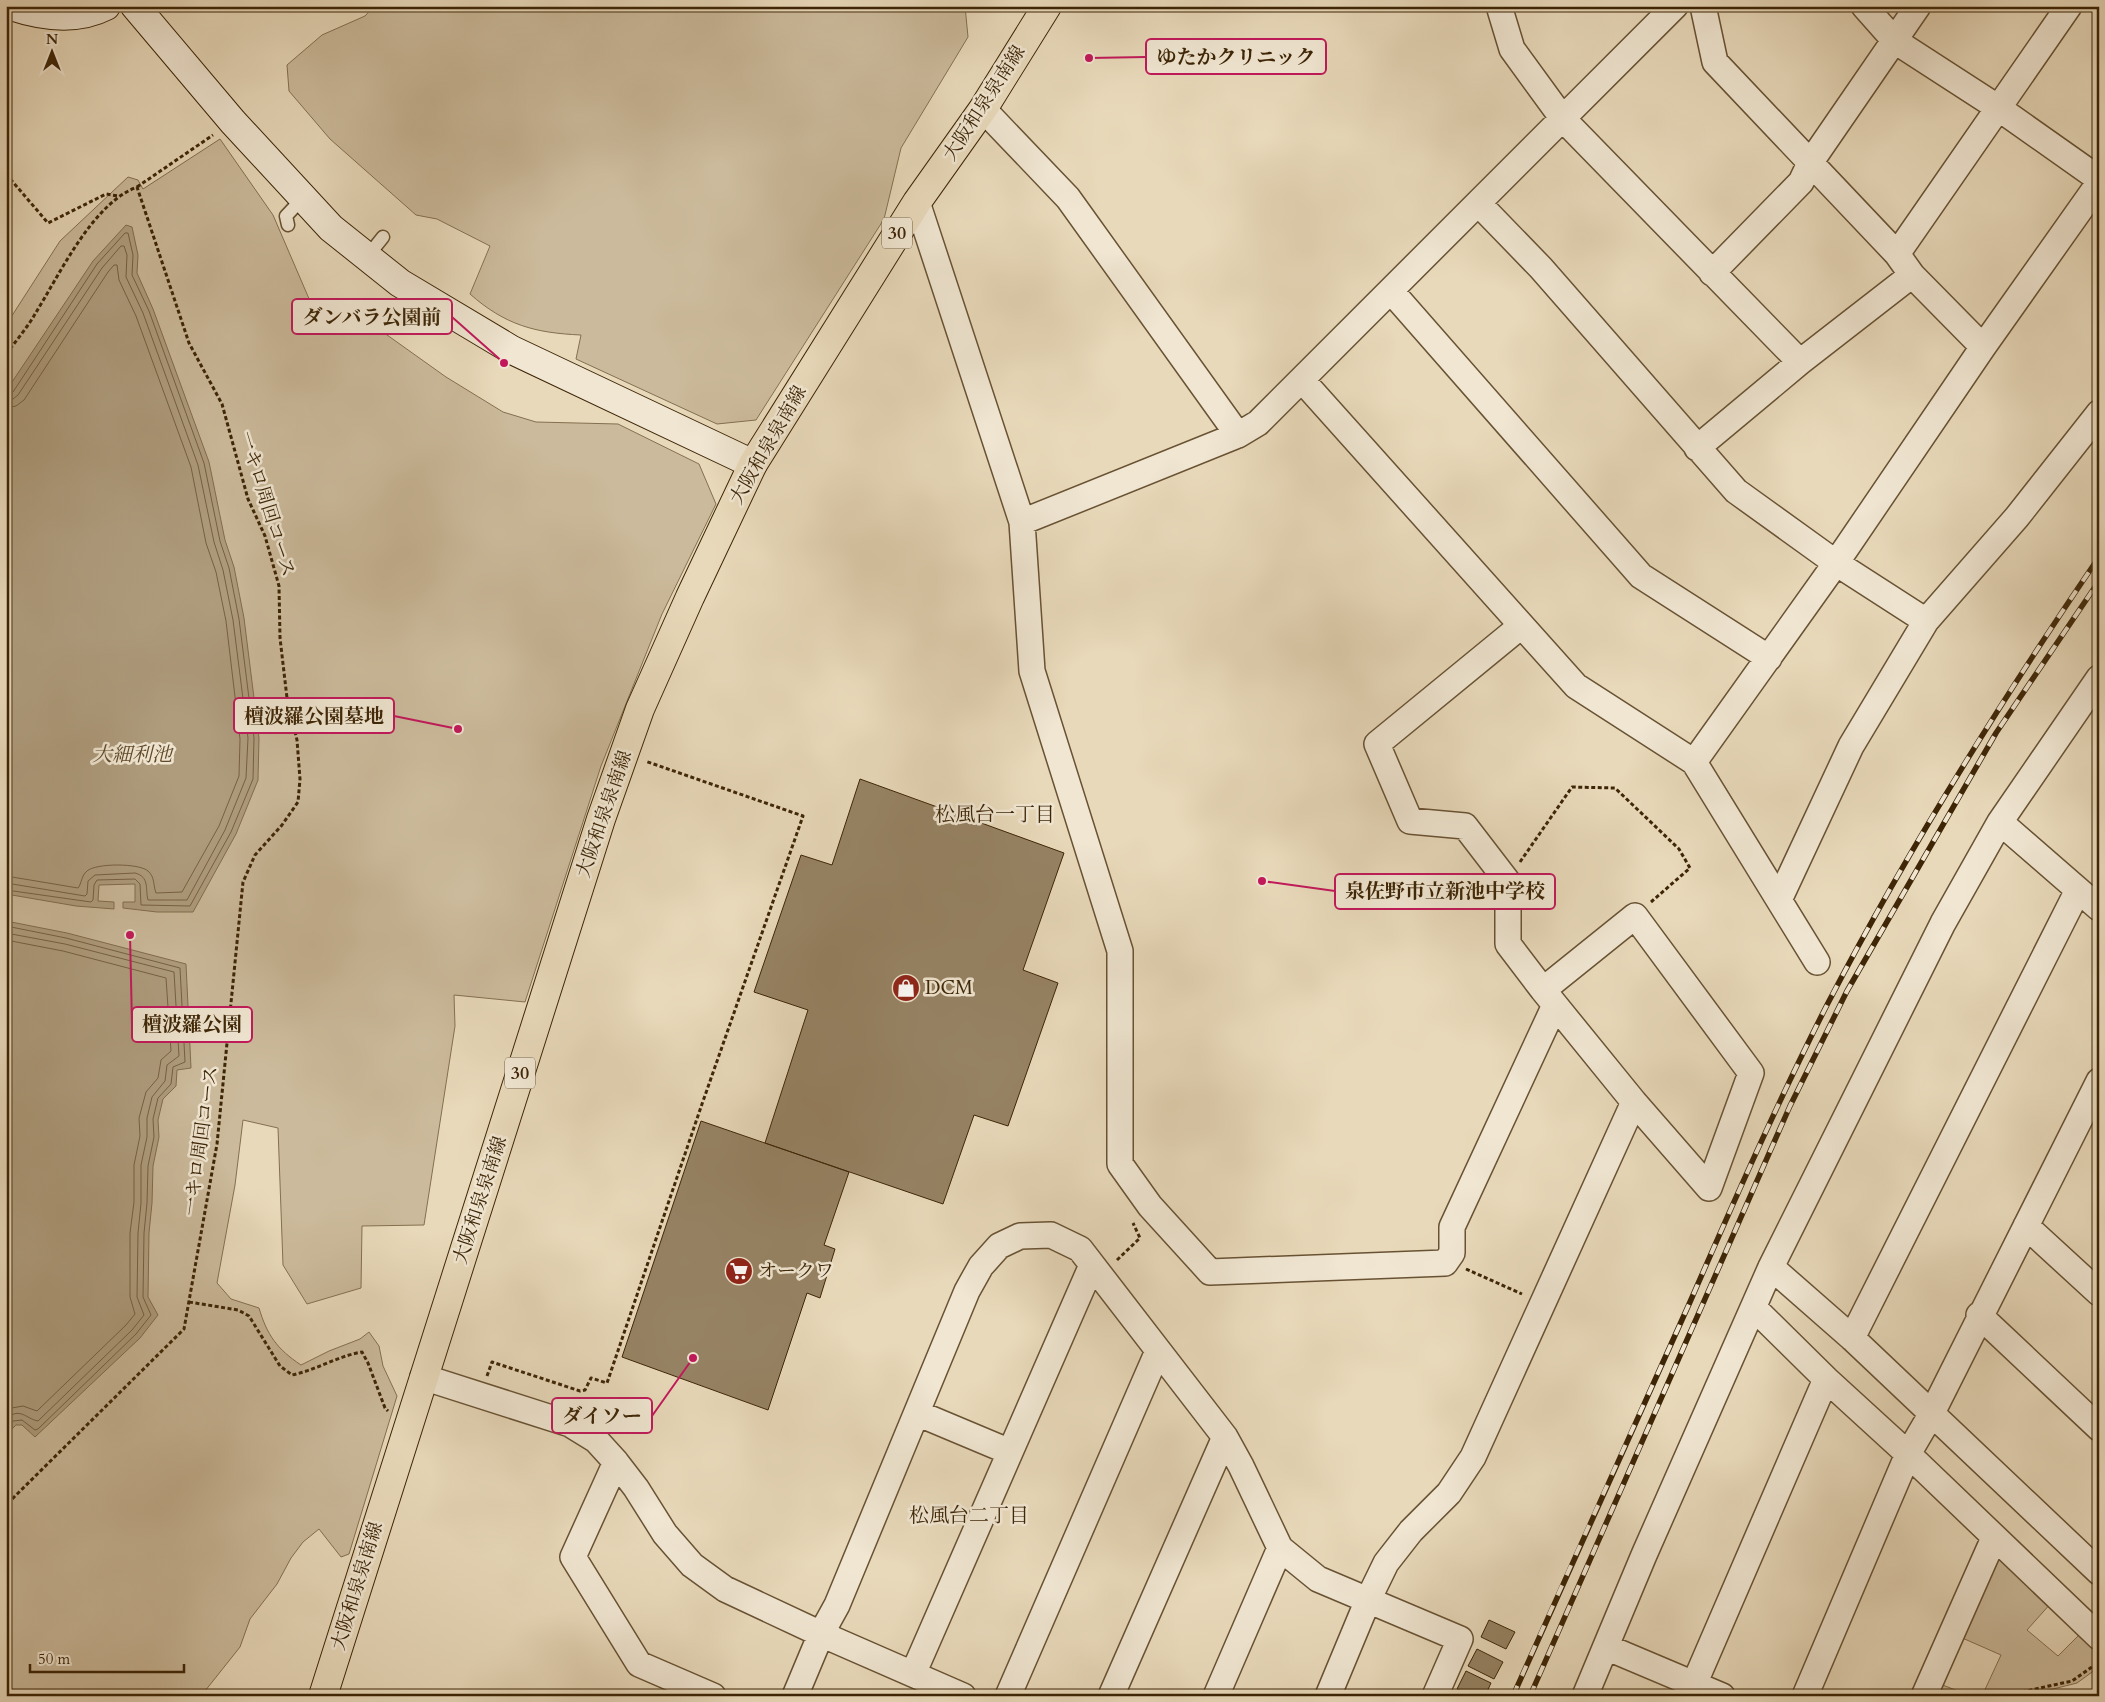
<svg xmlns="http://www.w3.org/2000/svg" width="2105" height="1702" font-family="Cardo,'Noto Serif JP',serif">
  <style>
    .green { fill: #cbba9b; stroke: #847050 }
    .water { fill: #ae9c7d; stroke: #816c4d }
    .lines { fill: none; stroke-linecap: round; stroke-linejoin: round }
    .shore { stroke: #766042; stroke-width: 1 }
    .building { fill: #968364; stroke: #3d2506 }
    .lane-casing { stroke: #685233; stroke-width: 15 }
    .street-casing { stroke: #685233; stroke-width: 28 }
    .secondary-casing { stroke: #3d2506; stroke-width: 30 }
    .primary-casing { stroke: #3d2506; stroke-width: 30 }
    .path { stroke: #3d2506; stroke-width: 3; stroke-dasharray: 4 2.5; stroke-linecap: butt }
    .lane { stroke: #f0e6d2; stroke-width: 12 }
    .street { stroke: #f0e6d2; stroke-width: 25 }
    .secondary { stroke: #f0e6d2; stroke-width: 28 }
    .primary { stroke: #e8d9ba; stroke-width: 28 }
    .rail-casing { stroke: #3d2506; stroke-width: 5.5 }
    .rail { stroke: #f0e6d2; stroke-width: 4; stroke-dasharray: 11; stroke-linecap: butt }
    .labels { text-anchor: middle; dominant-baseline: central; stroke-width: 5; stroke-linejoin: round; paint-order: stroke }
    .shield { fill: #f0e6d2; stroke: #735f43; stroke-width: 1 }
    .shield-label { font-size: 18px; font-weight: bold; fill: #3d2506 }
    .street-label { font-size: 19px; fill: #3d2506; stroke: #f0e6d2 }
    .poi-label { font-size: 19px; fill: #3d2506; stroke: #f0e6d2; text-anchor: start }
    .water-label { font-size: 20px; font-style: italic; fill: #5f492a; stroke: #f0e6d2 }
    .neighbourhood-label { font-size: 20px; fill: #3d2506; stroke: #f0e6d2 }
    .leader { fill: none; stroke: #c2185b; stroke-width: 2 }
    .callout-dot { fill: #c2185b; stroke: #f0e6d2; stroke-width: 2 }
    .callout { fill: #f0e6d2; stroke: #c2185b; stroke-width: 2 }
    .callout-label { font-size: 20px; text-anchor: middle; font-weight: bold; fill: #3d2506 }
  </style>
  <rect width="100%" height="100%" fill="#e8d9ba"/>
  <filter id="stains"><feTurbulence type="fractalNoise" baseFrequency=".004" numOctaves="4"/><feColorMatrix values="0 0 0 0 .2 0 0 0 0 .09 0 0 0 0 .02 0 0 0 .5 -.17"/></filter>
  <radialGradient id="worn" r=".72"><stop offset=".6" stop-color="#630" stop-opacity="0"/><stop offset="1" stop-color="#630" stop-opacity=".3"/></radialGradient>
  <!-- green -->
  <path class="green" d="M374 6H965L968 37 901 148 884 219 756 420 717 424 576 359 581 335C535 333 505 325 470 294L490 246 437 219 416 215 330 139 289 91 287 65 322 35 365 16Z
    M220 139 273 215 313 308 352 310 446 377 503 412 536 422 618 424 699 464 716 504 662 614 601 766 525 1002 454 995 455 1026 424 1225 362 1226 361 1288 307 1304 283 1265 278 1128 243 1120 235 1185 217 1283 231 1299 259 1308C267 1335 277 1349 301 1365L329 1351 360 1339 369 1332 379 1346 383 1366 397 1396 349 1554 341 1557 319 1529 303 1542 291 1558 277 1584 250 1619 240 1647 201 1696H20L6 1684V325L60 241 128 177 138 180 143 189Z
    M2001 1555 2052 1602 2027 1630 2058 1656 2082 1632 2099 1647V1667L2077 1683 2025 1696H1982L2001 1655 1960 1637 1994 1558Z
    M1940 1684 1971 1696H1934Z"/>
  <!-- water -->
  <path class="water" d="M126 225 132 227 138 255 137 273 153 309 209 462 225 540 234 567 244 618 259 738 258 780 236 834 193 912H157L123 908V902H135V884L99 885 98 901 114 902V909L76 906 6 894V391L93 261Z
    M6 921 67 933 186 964 191 1068 177 1070 176 1086 163 1099 158 1120 159 1137 153 1166 152 1203 149 1233 148 1297 158 1315 140 1338 35 1437 22 1425H16L6 1435Z"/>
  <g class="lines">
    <!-- shore -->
    <path class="shore" d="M6 394 13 392 97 264 125 233H128L133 255 132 275 149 311 204 463 220 541 229 568 239 619 254 738 253 779 231 832 190 906 141 905 140 884 135 879 97 880 94 885 93 900 91 902 6 890
      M6 400 13 399 18 395 102 268 121 246H124L127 255 126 277 143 313 198 465 214 542 223 570 233 620 248 738 246 778 225 830 187 900H148C145 889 150 877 135 873L95 875 88 881 87 894 85 896 6 883
      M6 408 16 406 24 400 108 272 114 265H117L119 280 136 316 191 467 206 543 216 572 226 621 240 739 239 776 219 826 182 892 156 893C153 885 155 877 148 871 139 863 96 863 87 871 81 876 82 883 78 888L6 876
      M6 926 66 938 180 968 185 1062 173 1067 171 1084 158 1098 153 1119 154 1137 148 1166 147 1203 144 1233 143 1297 151 1315 136 1334 38 1429 35 1430 22 1420 13 1421 6 1428
      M6 933 65 944 174 972 179 1056 167 1065 165 1081 152 1097 147 1118V1137L141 1165V1203L138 1233 137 1297 144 1315 132 1330 38 1421C26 1419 20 1406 6 1419
      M6 940 63 951 166 978 171 1051 161 1060 158 1078 146 1092 139 1118 140 1136 134 1165V1202L130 1233V1297L135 1314 126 1325 37 1411 23 1406 6 1409"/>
  </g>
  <!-- building -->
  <path class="building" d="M860 779 1064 853 1023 970 1058 983 1008 1126 974 1115 943 1204 765 1143 808 1010 754 992 801 855 832 865Z
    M701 1121 849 1172 824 1245 835 1249 820 1298 807 1293 768 1410 622 1357Z
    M1489 1620 1515 1632 1506 1649 1481 1637Z
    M1477 1649 1503 1662 1494 1679 1468 1666Z
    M1466 1671 1491 1683 1485 1696H1472L1457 1689Z"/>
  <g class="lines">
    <!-- lane casing -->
    <g class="lane-casing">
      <path id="lane" d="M288 225 286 216 303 198
        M367 257 383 237"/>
    </g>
    <!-- street casing -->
    <g class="street-casing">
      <path id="street" d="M1499 6 1512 49 1563 119 1800 362
        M1703 6 1715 62 1897 254 1912 275 1983 347
        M1864 6 1895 41 1997 107 2099 179
        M983 109 1068 198 1238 435
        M917 202 1022 522 1032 671 1120 951V1164L1150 1206 1210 1272 1445 1263 1452 1253V1227L1555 1005
        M1478 203 1541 268 1736 491 1836 563 1926 621
        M1897 254 2069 6
        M1712 273 1801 182 1810 163 1918 6
        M1391 291 1641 576 1769 658
        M1302 380 1576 686 1694 762 1817 962
        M1697 448 1800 362 1912 275
        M1022 522 1238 435 1258 423 1675 6
        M1521 626 1377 744 1410 821 1465 826 1508 882V944L1543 990 1634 1102 1709 1188 1751 1073 1635 916 1543 990
        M1694 762 1836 563 1983 347 2099 183
        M2000 822 2099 908
        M1779 900 1851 746 1926 621 2017 517 2099 413
        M2026 1226 2099 1293
        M1771 1267 1852 1338 2099 1572
        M1754 1308 1826 1379 1908 1454 2099 1637
        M1979 1315 2099 1428
        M1852 1338 2078 890
        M423 1377 570 1424 596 1440 616 1462 636 1488 665 1534 692 1565 725 1589 821 1634 963 1696
        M917 1413 1010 1452
        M616 1462 573 1557 639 1664 713 1696
        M1606 1647 1722 1696
        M913 1674 1092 1265
        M795 1696 821 1634 837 1605 967 1291 981 1266 999 1246 1020 1236 1051 1235 1080 1249 1225 1437 1241 1466 1280 1548 1318 1579 1460 1639 1435 1696
        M1008 1696 1158 1351
        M1111 1696 1225 1437
        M1216 1696 1280 1548
        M1328 1696 1368 1600 1386 1563 1411 1531 1449 1493 1473 1457 1634 1102
        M1585 1696 1644 1555 1771 1267 1943 923 2000 822 2099 678
        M1689 1696 1826 1379
        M1805 1696 1908 1454 1932 1413 2099 1081
        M1924 1696 1994 1538"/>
    </g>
    <!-- secondary casing -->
    <g class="secondary-casing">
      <path id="secondary" d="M11 6C41 16 77 21 106 6
        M135 6 233 122 331 228 400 283 512 350 753 464"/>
    </g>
    <!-- primary casing -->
    <g class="primary-casing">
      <path id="primary" d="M323 1696 601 819 640 709 690 597 753 464 917 202 983 109 1047 6"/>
    </g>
    <!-- path -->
    <path class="path" d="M6 174 48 223 106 194 118 196
      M137 187 213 135
      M6 354C16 341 27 328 35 314 60 274 92 204 137 187L189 343 222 404 248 499 265 536 279 586 280 638 287 698 297 740 300 779 298 802 282 825 255 855 243 882 217 1144 184 1329 6 1505
      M1520 862 1572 787 1615 788 1679 849 1690 868 1651 902
      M1117 1260 1140 1238 1133 1223
      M1466 1269 1522 1294
      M189 1302 238 1310 249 1316 280 1366 292 1375C316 1370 338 1356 362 1352L368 1363 385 1408 388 1411
      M487 1376 492 1362 580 1391 585 1390 591 1378 607 1383 702 1104 803 816 645 761
      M2003 1696 2072 1681 2099 1662"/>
    <!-- lane -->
    <use href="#lane" class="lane"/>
    <!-- street -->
    <use href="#street" class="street"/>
    <!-- secondary -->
    <use href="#secondary" class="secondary"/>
    <!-- primary -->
    <use href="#primary" class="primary"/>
    <!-- rail casing -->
    <g class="rail-casing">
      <path id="rail" d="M1513 1696C1571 1564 1631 1433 1690 1302 1734 1201 1778 1101 1828 1003 1908 849 2001 701 2099 557
        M1530 1696 1790 1106 1847 991 1996 733 2099 581"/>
    </g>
    <!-- rail -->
    <use href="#rail" class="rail"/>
  </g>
  <!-- icons -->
  <defs>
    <g id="shop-disc" transform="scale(1.4375)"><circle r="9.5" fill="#8f2418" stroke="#f0e6d2"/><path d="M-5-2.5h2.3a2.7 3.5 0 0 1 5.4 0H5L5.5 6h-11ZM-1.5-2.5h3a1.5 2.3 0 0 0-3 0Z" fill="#fff"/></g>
    <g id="supermarket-disc" transform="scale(1.4375)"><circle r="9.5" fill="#8f2418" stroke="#f0e6d2"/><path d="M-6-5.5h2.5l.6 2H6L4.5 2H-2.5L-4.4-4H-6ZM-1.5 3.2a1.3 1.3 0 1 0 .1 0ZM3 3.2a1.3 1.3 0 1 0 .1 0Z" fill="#fff"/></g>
  </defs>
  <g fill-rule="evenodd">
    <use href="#shop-disc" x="906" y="988"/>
    <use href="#supermarket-disc" x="739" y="1271"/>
  </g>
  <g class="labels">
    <!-- shield labels -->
    <g class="shield">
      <rect x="882" y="217.5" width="30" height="31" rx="4"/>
      <rect x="505" y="1057.5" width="30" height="31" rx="4"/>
    </g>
    <g class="shield-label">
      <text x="897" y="233">30</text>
      <text x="520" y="1073">30</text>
    </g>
    <!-- street labels -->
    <g class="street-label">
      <text transform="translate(984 103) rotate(-57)">大阪和泉泉南線</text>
      <text transform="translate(768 445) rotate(-60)">大阪和泉泉南線</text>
      <text transform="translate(267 504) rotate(73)">一キロ周回コース</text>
      <text transform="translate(604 814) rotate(-71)">大阪和泉泉南線</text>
      <text transform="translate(201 1141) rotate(-82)">一キロ周回コース</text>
      <text transform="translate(480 1200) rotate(-72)">大阪和泉泉南線</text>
      <text transform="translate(357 1586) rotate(-73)">大阪和泉泉南線</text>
    </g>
    <!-- poi labels -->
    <g class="poi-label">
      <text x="925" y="988">DCM</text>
      <text x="758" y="1271">オークワ</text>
    </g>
    <!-- water labels -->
    <g class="water-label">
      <text x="132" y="754">大細利池</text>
    </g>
    <!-- neighbourhood labels -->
    <g class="neighbourhood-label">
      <text x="995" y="814">松風台一丁目</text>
      <text x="969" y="1515">松風台二丁目</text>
    </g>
  </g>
  <!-- callouts -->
  <path class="leader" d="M1089 58L1146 57M504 363L452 317M458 729L394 716M1262 881L1335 891M130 935L132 1024M693 1358L652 1416"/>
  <g class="callout-dot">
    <circle cx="1089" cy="58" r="5"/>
    <circle cx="504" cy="363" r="5"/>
    <circle cx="458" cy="729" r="5"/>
    <circle cx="1262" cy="881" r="5"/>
    <circle cx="130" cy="935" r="5"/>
    <circle cx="693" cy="1358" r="5"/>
  </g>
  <g class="callout">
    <rect x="1146" y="39" width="180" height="35" rx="5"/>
    <rect x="292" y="299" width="160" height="35" rx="5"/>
    <rect x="234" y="698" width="160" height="35" rx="5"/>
    <rect x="1335" y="874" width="220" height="35" rx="5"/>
    <rect x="132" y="1007" width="120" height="35" rx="5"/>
    <rect x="552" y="1398" width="100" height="35" rx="5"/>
  </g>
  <g class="callout-label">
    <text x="1236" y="64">ゆたかクリニック</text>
    <text x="372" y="324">ダンバラ公園前</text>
    <text x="314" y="723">檀波羅公園墓地</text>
    <text x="1445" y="898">泉佐野市立新池中学校</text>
    <text x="192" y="1031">檀波羅公園</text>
    <text x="602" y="1423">ダイソー</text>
  </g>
  <!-- margin -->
  <rect width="2105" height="1702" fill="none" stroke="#e8d9ba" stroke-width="25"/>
  <rect x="8" y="8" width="2090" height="1687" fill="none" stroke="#3d2506" stroke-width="2.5"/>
  <rect x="12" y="12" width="2080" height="1677" fill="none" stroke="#3d2506"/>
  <!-- north arrow -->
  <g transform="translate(52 52)" stroke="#f0e6d2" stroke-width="4" paint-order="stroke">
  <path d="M0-4L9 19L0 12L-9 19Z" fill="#3d2506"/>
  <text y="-8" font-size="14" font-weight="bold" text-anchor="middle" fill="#3d2506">N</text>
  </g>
  <!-- scale -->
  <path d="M30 1664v8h154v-8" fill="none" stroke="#3d2506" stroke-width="2.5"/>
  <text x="38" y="1664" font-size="15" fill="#3d2506" stroke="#f0e6d2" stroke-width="4" paint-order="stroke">50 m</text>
  <rect width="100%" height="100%" filter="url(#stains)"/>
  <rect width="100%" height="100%" fill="url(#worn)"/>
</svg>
